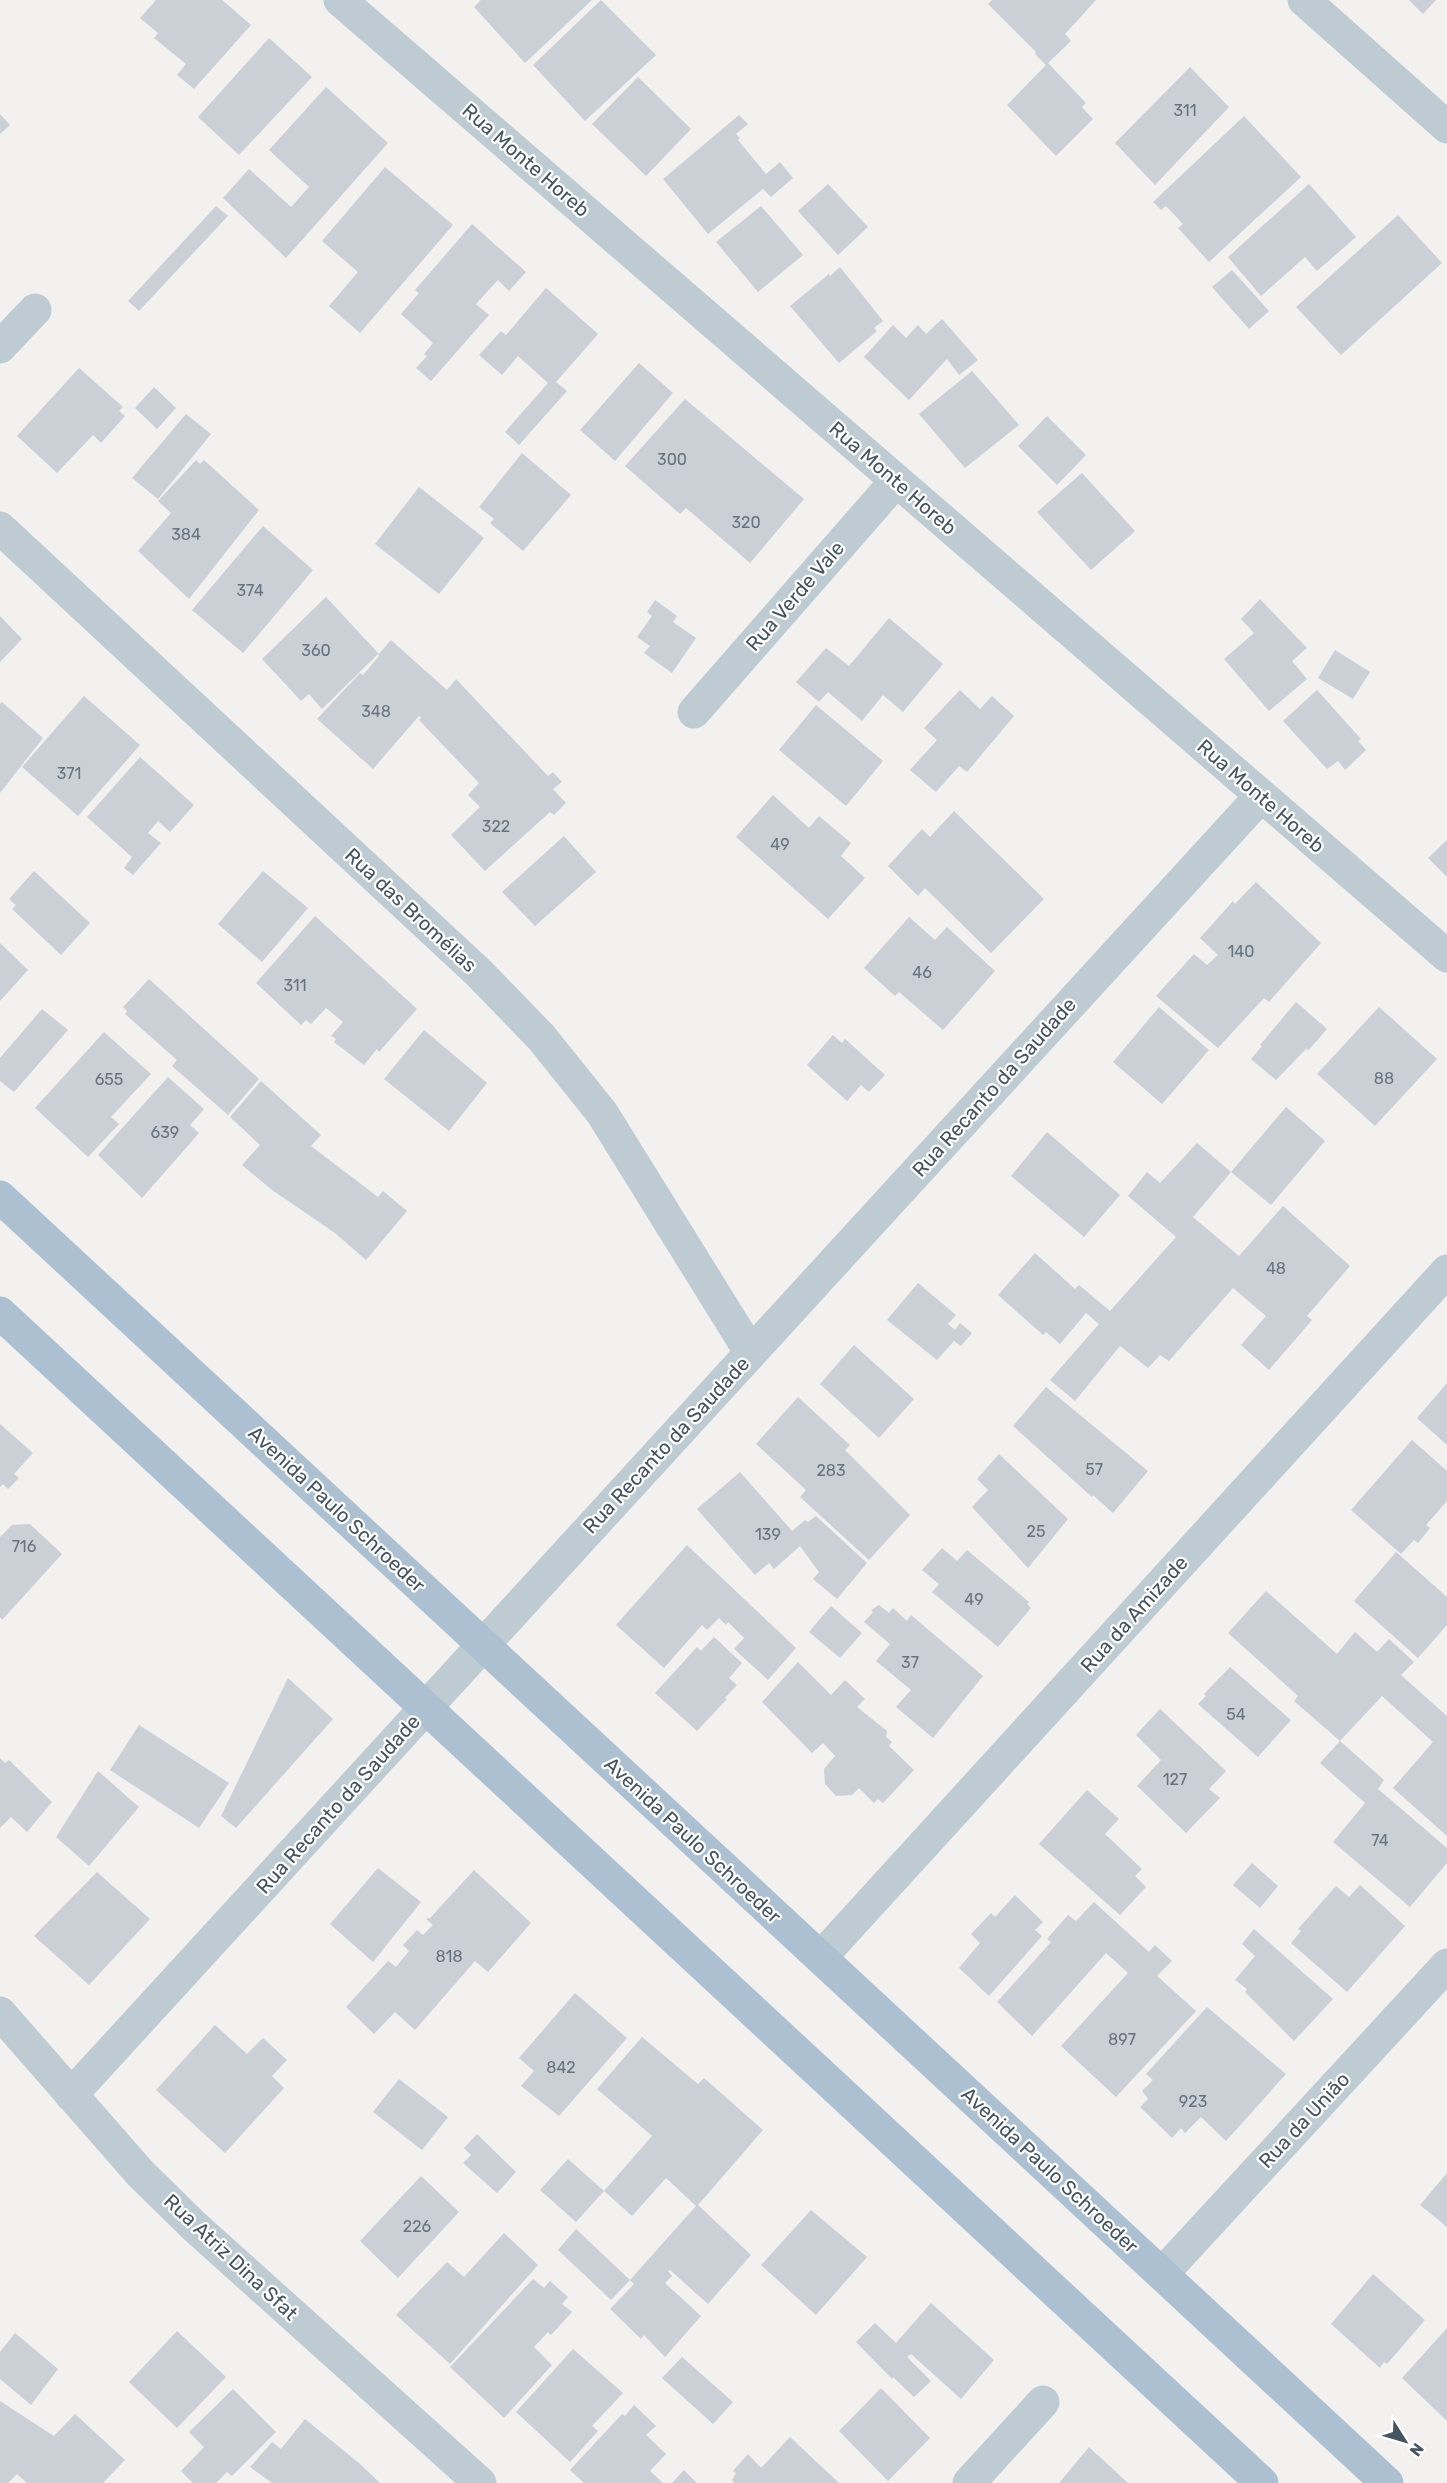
<svg xmlns="http://www.w3.org/2000/svg" width="1447" height="2483" font-family="Rubik,sans-serif">
  <style>
    .building { fill: #cbcfd6 }
    .lines { fill: none; stroke-linecap: round; stroke-linejoin: round }
    .street { stroke: #bfcbd3; stroke-width: 33 }
    .primary { stroke: #adc0d2; stroke-width: 33 }
    .labels { text-anchor: middle; dominant-baseline: central; stroke-width: 4.5; stroke-linejoin: round; paint-order: stroke }
    .number-label { font-size: 16px; fill: #67737e }
    .street-label { font-size: 20px; fill: #465460; stroke: #fff }
  </style>
  <rect width="100%" height="100%" fill="#f3f0f0"/>
  <!-- building -->
  <path class="building" d="M156 0H222L251 25 194 89 177 75 186 64 154 38 158 33 140 18Z
    M481 0H592L525 63 474 7Z
    M601 0 656 55 585 121 533 65Z
    M992 0H1096L1065 34 1071 41 1048 63 1086 103 1082 107 1093 119 1056 156 1007 105 1046 65 1035 54 1036 52 988 4Z
    M1409 0H1436L1423 14Z
    M269 38 312 77 239 155 198 117Z
    M1190 67 1229 107 1155 185 1115 143Z
    M638 77 691 129 646 176 592 124Z
    M326 87 388 143 286 258 223 198 249 169 291 207 309 187 269 150Z
    M0 114 10 125 0 134Z
    M739 115 748 124 736 134 740 138 738 140 766 174 780 162 793 178 771 197 763 189 708 234 663 179Z
    M1244 116 1301 177 1209 262 1178 228 1183 224 1166 206 1161 210 1153 202Z
    M385 167 453 225 360 333 329 306 358 272 322 241Z
    M828 184 868 227 838 255 798 211Z
    M1309 184 1356 237 1317 271 1305 257 1261 296 1228 257Z
    M216 206 228 216 139 311 128 301Z
    M761 206 803 255 758 292 716 242Z
    M1398 215 1442 263 1341 355 1296 307Z
    M472 224 526 272 509 291 498 280 476 304 489 315 431 381 416 368 427 356 424 354 433 343 401 314 419 293 415 290Z
    M840 267 883 321 874 328 877 331 839 363 790 306 829 274 830 276Z
    M1232 270 1269 311 1249 329 1212 287Z
    M546 288 598 334 556 382 567 391 519 445 505 432 548 383 518 356 502 375 479 355 501 331 506 335Z
    M942 319 978 360 959 375 947 359 909 400 864 357 893 325 906 338 918 325 926 334Z
    M639 363 673 393 615 461 580 430Z
    M79 368 123 407 119 411 125 416 101 443 93 435 57 473 17 436Z
    M972 371 1019 425 965 468 919 414Z
    M154 387 176 408 157 429 135 408Z
    M685 399 804 499 750 563 686 508 680 514 625 466Z
    M186 414 211 434 158 499 132 478Z
    M1047 416 1086 455 1057 485 1018 446Z
    M522 453 571 495 523 551 490 523 494 519 479 507Z
    M196 460 200 464 204 460 259 510 189 599 138 551 171 513 158 501Z
    M1082 473 1135 531 1091 570 1037 512Z
    M419 487 484 538 439 594 375 544Z
    M263 526 313 570 243 653 192 610Z
    M326 597 379 654 391 640 447 690 456 679 548 776 553 772 562 782 553 789 566 803 554 815 550 812 485 871 451 835 480 807 468 795 479 783 419 720 421 718 419 716 373 769 317 719 360 673 363 675 379 656 378 654 322 709 309 694 301 701 262 659Z
    M1260 599 1307 648 1292 661 1307 679 1269 711 1224 659 1254 633 1241 619Z
    M655 600 677 616 673 622 696 638 672 673 644 653 650 646 637 637 652 616 647 612Z
    M0 616 22 639 0 662Z
    M889 618 943 664 903 712 883 695 862 721 828 692 819 702 796 682 826 648 849 666Z
    M1335 650 1370 672 1353 699 1318 678Z
    M960 690 980 709 992 696 1014 716 967 772 959 766 936 792 910 770 937 740 924 728Z
    M1317 690 1361 739 1358 741 1366 750 1345 770 1338 761 1327 769 1283 721Z
    M84 696 140 745 78 816 22 767Z
    M2 702 43 738 0 793V704Z
    M816 705 883 761 846 806 779 750Z
    M140 757 194 805 170 832 158 821 148 833 161 843 133 875 124 868 132 857 87 817Z
    M773 795 809 828 819 816 851 843 841 856 865 878 828 919 736 837Z
    M954 811 1044 899 991 953 925 888 918 896 888 866 922 829 930 837Z
    M564 836 596 872 535 926 502 892Z
    M1447 840V877L1428 858Z
    M34 871 90 923 61 955 12 909 16 905 9 899Z
    M263 871 308 908 262 962 218 924Z
    M1256 882 1321 943 1269 1002 1264 998 1218 1048 1156 996 1194 954 1207 965 1218 955 1200 938 1233 901 1235 904Z
    M315 916 417 1009 379 1052 377 1049 364 1065 334 1042 336 1039 331 1036 343 1022 326 1008 311 1024 306 1020 301 1025 256 983Z
    M909 917 935 940 947 927 995 971 943 1030 899 992 895 996 864 968Z
    M0 943 28 970 0 1001Z
    M149 979 259 1079 228 1115 172 1066 177 1060 125 1014 127 1011 123 1007Z
    M1296 1002 1327 1029 1308 1051 1307 1048 1276 1080 1251 1059 1262 1046 1260 1045Z
    M1159 1007 1209 1050 1162 1104 1113 1062Z
    M1379 1007 1437 1059 1375 1126 1317 1074Z
    M42 1009 68 1030 14 1092 0 1081V1058Z
    M424 1030 487 1083 449 1131 384 1079Z
    M104 1032 151 1074 111 1117 119 1124 88 1157 35 1108Z
    M833 1035 842 1043 845 1039 885 1075 869 1092 861 1085 847 1101 807 1065Z
    M168 1077 204 1109 190 1125 199 1133 142 1198 98 1155Z
    M261 1081 321 1135 311 1146 378 1197 383 1191 407 1211 366 1260 335 1233 272 1190 242 1165 260 1145 230 1117Z
    M1286 1107 1325 1141 1271 1205 1231 1172Z
    M1047 1132 1120 1195 1084 1237 1011 1176Z
    M1197 1143 1231 1172 1193 1217 1239 1256 1283 1206 1350 1266 1307 1316 1312 1320 1269 1370 1241 1345 1266 1316 1233 1288 1169 1361 1160 1355 1148 1368 1120 1346 1075 1401 1050 1380 1099 1324 1086 1313 1060 1344 1046 1332 1043 1335 998 1295 1035 1253 1075 1289 1079 1285 1110 1311 1176 1237 1128 1196 1147 1172 1160 1183Z
    M918 1283 956 1315 948 1324 955 1330 960 1323 972 1333 961 1346 954 1341 937 1360 887 1320Z
    M854 1345 914 1399 879 1438 820 1384Z
    M1447 1383V1445L1417 1418Z
    M1046 1387 1148 1471 1113 1513 1093 1495 1092 1497 1013 1426Z
    M798 1397 850 1445 845 1450 910 1515 869 1560 800 1497 806 1490 756 1444Z
    M0 1424 33 1453 14 1474 19 1478 8 1489 3 1484 0 1487Z
    M1412 1440 1447 1471V1501L1426 1525 1430 1528 1418 1543 1414 1540 1401 1554 1351 1510Z
    M999 1454 1068 1519 1028 1568 972 1507 988 1490 977 1479Z
    M740 1472 792 1531 805 1520 808 1522 816 1516 867 1563 837 1599 813 1579 819 1572 800 1546 774 1569 769 1563 755 1575 697 1509Z
    M30 1524 62 1554 2 1620 0 1617V1537L12 1525Z
    M687 1545 796 1648 768 1680 734 1649 744 1638 728 1622 726 1625 719 1618 707 1630 702 1625 664 1668 616 1625Z
    M942 1548 957 1561 967 1550 1029 1602 1027 1604 1031 1608 998 1647 932 1592 939 1584 922 1570Z
    M1396 1552 1447 1597V1625L1418 1658 1354 1601Z
    M1266 1591 1337 1654 1355 1632 1377 1652 1389 1639 1414 1662 1401 1675 1447 1716V1836L1393 1788 1433 1742 1382 1696 1340 1741 1294 1701 1298 1696 1228 1633Z
    M879 1605 889 1613 893 1608 907 1621 911 1615 983 1676 933 1738 896 1707 911 1690 876 1661 890 1644 864 1622 873 1612 871 1610Z
    M831 1606 862 1633 840 1658 809 1632Z
    M714 1637 742 1663 729 1678 737 1685 725 1698 727 1699 697 1731 655 1693 697 1647 701 1651Z
    M798 1662 831 1695 845 1680 865 1699 857 1707 887 1731 886 1737 892 1742 889 1746 914 1770 883 1803 878 1799 874 1803 859 1788 852 1795 836 1796 825 1784 824 1769 835 1756 823 1743 812 1753 762 1702Z
    M1230 1667 1291 1720 1258 1757 1198 1704 1206 1696 1204 1694Z
    M288 1678 333 1719 236 1828 221 1816Z
    M1160 1709 1226 1771 1209 1789 1220 1798 1186 1833 1137 1786 1161 1760 1136 1735Z
    M139 1725 229 1783 199 1828 110 1770Z
    M1340 1741 1384 1780 1378 1789 1447 1848V1863L1410 1907 1333 1842 1365 1803 1320 1763Z
    M0 1758 5 1763 9 1760 52 1802 27 1832 11 1817 0 1828Z
    M98 1771 139 1807 89 1866 56 1837Z
    M1087 1790 1119 1819 1105 1834 1142 1869 1135 1876 1146 1887 1120 1915 1039 1844Z
    M1252 1863 1278 1886 1260 1908 1233 1885Z
    M378 1868 421 1902 373 1962 330 1924Z
    M474 1870 531 1923 488 1972 475 1961 415 2030 395 2012 374 2034 346 2007 388 1961 396 1967 409 1951 403 1945 417 1930 423 1935 433 1925 426 1919 430 1918Z
    M97 1872 150 1919 89 1985 34 1936Z
    M1360 1885 1405 1926 1347 1992 1291 1943 1301 1931 1298 1929 1336 1886 1349 1897Z
    M1015 1895 1043 1922 1035 1930 1042 1936 989 1996 959 1968 980 1943 971 1934 991 1913 995 1917Z
    M1094 1902 1149 1952 1155 1945 1172 1961 1157 1976 1196 2011 1116 2097 1061 2046 1128 1973 1106 1953 1032 2036 997 2002 1051 1942 1047 1939 1068 1915 1076 1921Z
    M1254 1929 1333 1999 1294 2041 1245 1992 1247 1989 1235 1980 1255 1956 1242 1944Z
    M575 1993 627 2038 559 2116 521 2086 534 2071 519 2058Z
    M1207 2007 1286 2074 1226 2141 1201 2117 1185 2133 1181 2128 1172 2138 1140 2107 1148 2099 1142 2091 1153 2080 1146 2074Z
    M215 2025 247 2054 263 2038 287 2060 272 2076 284 2088 225 2153 156 2090Z
    M642 2037 698 2084 704 2078 763 2130 698 2205 751 2255 708 2304 670 2270 668 2271 672 2276 665 2283 701 2316 665 2357 644 2335 641 2339 610 2309 634 2284 630 2280 696 2206 666 2178 632 2216 604 2191 652 2136 597 2089Z
    M399 2079 448 2117 422 2150 373 2112Z
    M477 2134 516 2172 497 2193 463 2163 471 2155 464 2148Z
    M568 2159 604 2191 576 2222 540 2190Z
    M1447 2173V2227L1420 2205Z
    M421 2176 459 2212 398 2278 360 2241Z
    M811 2210 867 2257 816 2315 761 2265Z
    M576 2229 630 2280 611 2300 558 2250Z
    M504 2233 538 2265 450 2364 396 2315 447 2262 464 2277Z
    M1373 2274 1425 2320 1387 2364 1384 2362 1380 2368 1331 2324Z
    M533 2279 544 2288 550 2281 568 2297 562 2304 572 2312 551 2335 548 2332 534 2347 552 2365 504 2418 450 2367Z
    M931 2303 994 2360 961 2399 911 2354 907 2357 931 2381 914 2397 893 2377 892 2379 856 2342 875 2323 896 2343Z
    M1447 2328V2421L1402 2378Z
    M177 2331 226 2377 177 2428 129 2382Z
    M15 2333 58 2369 31 2405 0 2379V2352Z
    M573 2349 623 2393 592 2426 598 2431 570 2462 516 2412Z
    M682 2357 733 2402 713 2424 662 2378Z
    M881 2388 930 2438 888 2481 839 2431Z
    M233 2389 276 2432 232 2476 227 2472 216 2483H193L181 2471 204 2447 189 2432Z
    M0 2401 54 2436 75 2414 125 2460 103 2483H27L17 2474 8 2483H0Z
    M634 2405 656 2426 646 2435 666 2454 650 2471 663 2483H584L570 2470 622 2414 625 2416Z
    M305 2419 360 2464 380 2483H272L250 2467 272 2442 281 2449Z
    M790 2437 839 2483H734L732 2480 736 2473 733 2471 748 2454 761 2468Z
    M1089 2447 1128 2483H1059Z
    M684 2470 697 2483H672Z"/>
  <g class="lines">
    <!-- street -->
    <path class="street" d="M340 0 1447 956
      M1304 0 1447 127
      M0 347 35 310
      M0 528 479 973 541 1037 602 1113 751 1353
      M694 712 896 481
      M821 1957 1447 1271
      M0 2013 140 2173 194 2226 480 2483
      M71 2095 1261 796
      M1162 2274 1447 1965
      M969 2483 1043 2402"/>
    <!-- primary -->
    <path class="primary" d="M0 1197 1387 2483
      M0 1313 1262 2483"/>
  </g>
  <g class="labels">
    <!-- number labels -->
    <g class="number-label">
      <text x="1185" y="110">311</text>
      <text x="672" y="459">300</text>
      <text x="746" y="522">320</text>
      <text x="186" y="534">384</text>
      <text x="250" y="590">374</text>
      <text x="316" y="650">360</text>
      <text x="376" y="711">348</text>
      <text x="69" y="773">371</text>
      <text x="496" y="826">322</text>
      <text x="780" y="844">49</text>
      <text x="1241" y="951">140</text>
      <text x="922" y="972">46</text>
      <text x="295" y="985">311</text>
      <text x="1384" y="1078">88</text>
      <text x="109" y="1079">655</text>
      <text x="165" y="1132">639</text>
      <text x="1276" y="1268">48</text>
      <text x="1094" y="1469">57</text>
      <text x="831" y="1470">283</text>
      <text x="1036" y="1531">25</text>
      <text x="768" y="1534">139</text>
      <text x="24" y="1546">716</text>
      <text x="974" y="1599">49</text>
      <text x="910" y="1662">37</text>
      <text x="1236" y="1714">54</text>
      <text x="1175" y="1779">127</text>
      <text x="1380" y="1840">74</text>
      <text x="449" y="1956">818</text>
      <text x="1122" y="2039">897</text>
      <text x="561" y="2067">842</text>
      <text x="1193" y="2101">923</text>
      <text x="417" y="2226">226</text>
    </g>
    <!-- street labels -->
    <g class="street-label">
      <text transform="translate(526 160) rotate(41)">Rua Monte Horeb</text>
      <text transform="translate(893 478) rotate(41)">Rua Monte Horeb</text>
      <text transform="translate(795 596) rotate(-49)">Rua Verde Vale</text>
      <text transform="translate(1261 796) rotate(41)">Rua Monte Horeb</text>
      <text transform="translate(411 910) rotate(43)">Rua das Bromélias</text>
      <text transform="translate(994 1087) rotate(-48)">Rua Recanto da Saudade</text>
      <text transform="translate(666 1445) rotate(-47)">Rua Recanto da Saudade</text>
      <text transform="translate(337 1509) rotate(43)">Avenida Paulo Schroeder</text>
      <text transform="translate(1134 1614) rotate(-48)">Rua da Amizade</text>
      <text transform="translate(338 1804) rotate(-48)">Rua Recanto da Saudade</text>
      <text transform="translate(693 1840) rotate(43)">Avenida Paulo Schroeder</text>
      <text transform="translate(1304 2120) rotate(-47)">Rua da União</text>
      <text transform="translate(1050 2170) rotate(43)">Avenida Paulo Schroeder</text>
      <text transform="translate(231 2257) rotate(43)">Rua Atriz Dina Sfat</text>
    </g>
  </g>
  <!-- north arrow -->
  <g transform="translate(1405 2441) rotate(127)" stroke="#ffffff" stroke-width="4.5" paint-order="stroke">
  <path d="M0-4.5L10 22L0 15L-10 22Z" fill="#465460"/>
  <text y="-9" font-size="16" font-weight="bold" text-anchor="middle" fill="#465460">N</text>
  </g>
</svg>
